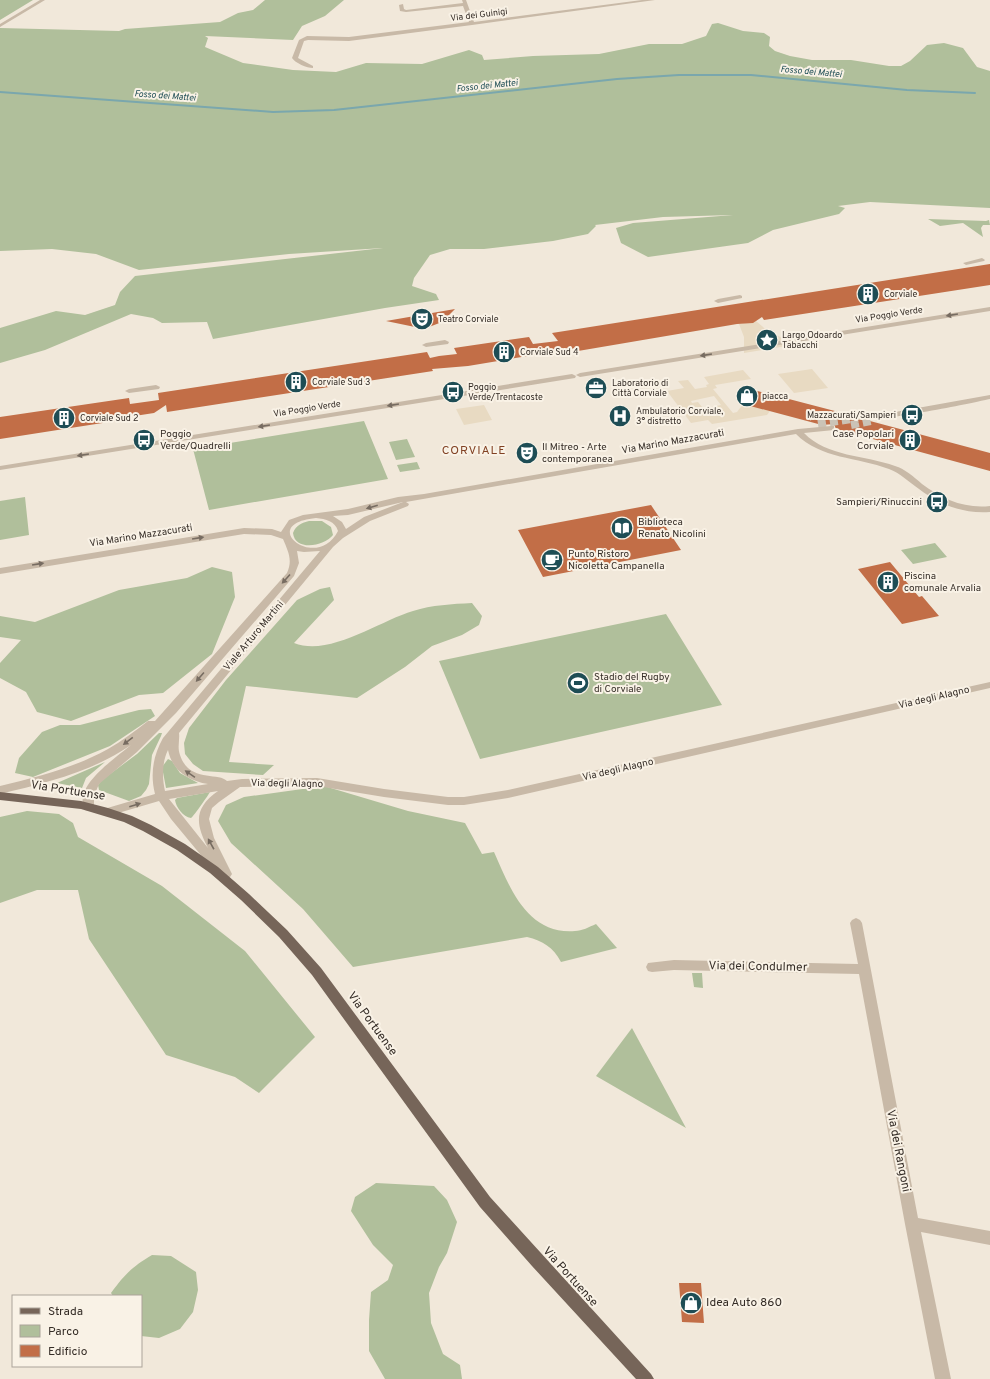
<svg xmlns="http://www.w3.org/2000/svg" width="990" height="1379" font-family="Overpass,sans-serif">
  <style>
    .green { fill: #b0bf9b }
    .plaza { fill: #e8dac2; fill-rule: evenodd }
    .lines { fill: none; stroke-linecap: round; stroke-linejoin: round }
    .stream { stroke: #7aa7ad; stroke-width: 2 }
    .building { fill: #c26e47 }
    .minor-tunnel { stroke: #cbc3b6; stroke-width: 8; stroke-dasharray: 8 4; stroke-linecap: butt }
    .minor { fill: #c8b9a7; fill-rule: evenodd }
    .major { fill: #766559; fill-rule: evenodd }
    .oneway { fill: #776c61 }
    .labels { text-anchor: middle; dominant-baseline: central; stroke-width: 4; stroke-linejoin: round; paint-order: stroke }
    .far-street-label { font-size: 9px; fill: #352d27; stroke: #f9f2e6 }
    .far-water-label { font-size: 9px; font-style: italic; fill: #1e4d55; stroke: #f9f2e6 }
    .far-poi-label { font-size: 9px; fill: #352d27; stroke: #f9f2e6; text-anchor: start }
    .poi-label { font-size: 10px; fill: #352d27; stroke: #f9f2e6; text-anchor: start }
    .street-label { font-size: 10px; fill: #352d27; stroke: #f9f2e6 }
    .quarter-label { font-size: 12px; letter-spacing: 1px; fill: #814123; stroke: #f9f2e6 }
    .near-street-label { font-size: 12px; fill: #352d27; stroke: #f9f2e6 }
    .near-poi-label { font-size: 12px; fill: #352d27; stroke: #f9f2e6; text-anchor: start }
  </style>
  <rect width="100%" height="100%" fill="#f1e8da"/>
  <!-- green -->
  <path class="green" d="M0 0H33L0 20Z
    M265 0H344L325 16 302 26 293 40 205 36 208 38 205 47 243 63 293 70 336 72 366 63 422 64 469 50 482 55 484 60 533 56 599 54 649 44H682L706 36 712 24 718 23 743 31 764 33 770 37 769 46 775 51 790 56 812 60H851L889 66H901L910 61 927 45 944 43 963 48 977 67 990 71V208L870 202 838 206 845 208 839 214 773 230 748 243 648 257 621 243 616 228 633 223 733 215 663 217 595 225 596 226 588 234 553 241 484 249H450L430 255 414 278 412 286 436 294 439 300 385 308 213 339 207 322 162 323 153 318 131 314 45 350 0 363V328L56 311 85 315 115 305 120 292 135 276 383 248 289 254 139 270 96 254 52 249 0 251V28L119 31 125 29 220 22 238 13 253 10Z
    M928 219 986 221 989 220 990 225H983L981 228 983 237 963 223 940 226Z
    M364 421 388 479 209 510 193 449Z
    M407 439 415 457 396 460 389 442Z
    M417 462 420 469 400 472 397 465Z
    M25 497 29 535 0 540V501Z
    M309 521H322L331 527 333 535C325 546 295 552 293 533 296 525 302 523 309 521Z
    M935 543 947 557 913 564 901 550Z
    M212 567 232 572 235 597 212 654 163 693 139 695 71 721 37 712 26 692 0 678V663L21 640 0 637V616L35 622 119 590 187 578Z
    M330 587 334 600 294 643C330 657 379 621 413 611 432 605 452 604 472 603L482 616 479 625 462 635 432 646 405 667 357 698 246 686 229 762 274 765 263 775 203 771 193 764 185 754 184 743 189 728 226 680 297 600 320 589Z
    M666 614 722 705 480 759 439 661Z
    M151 709 155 716 110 746 33 777 15 773 19 758 42 732 60 725H80L139 710Z
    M159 733H162L161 736 152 755 149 784 146 790 141 796 129 801 99 790 98 785 102 780 137 754Z
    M168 759 172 761 180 773 198 783 166 788 162 767Z
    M105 762 86 778 82 788 57 783Z
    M324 786 408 811 465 823 482 854 494 852C510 888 527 935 575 931 582 931 589 927 596 924L617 948 561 962C553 947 543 941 527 937L353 967 303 909 231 843 218 821 226 805 244 797Z
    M210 792C209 794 194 816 191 818 183 817 176 807 175 800L177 798Z
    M27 811 59 814 73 823 78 837 162 886 245 951 315 1037 259 1093 235 1077 166 1055 89 939 78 890H37L0 903V817Z
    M692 973H702L703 988 694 987Z
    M632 1028 686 1128 596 1076Z
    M376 1183 434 1186 447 1200 457 1222 447 1253 439 1267 429 1293 431 1323 443 1354 460 1365 462 1379H385L369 1351V1320L371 1292 388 1280 393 1265 373 1245 351 1211 355 1197Z
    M152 1255 171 1256 196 1272 198 1290 193 1312 180 1329 159 1338 141 1336V1296H113L111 1293C125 1274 132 1267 152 1255Z"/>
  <!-- plaza -->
  <path class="plaza" d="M756 321 770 333 799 344 744 353V337L739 324Z
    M812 369 828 388 794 393 778 374Z
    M743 370 751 379 715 385 717 388 713 389 733 413 737 412 743 404 770 411 767 415 712 424 708 420 691 423 667 391 684 388 678 381 688 380 695 389 707 387 706 385 709 384 704 377ZM714 396 721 405 698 410 697 408 702 407 698 402 692 403 691 401Z
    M484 405 492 420 464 425 456 409Z"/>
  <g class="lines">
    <!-- stream -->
    <path class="stream" d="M0 92 273 112 334 110 617 79 679 75H751L907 90 975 93"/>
  </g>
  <!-- building -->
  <path class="building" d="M990 264V285L764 320 762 317 753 323 737 324 578 351 576 348 468 366 432 369 433 371 167 412 166 405 154 413 128 417V419L0 439V417L129 398 130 404 159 400 158 393 427 352 430 358 439 356 457 354 454 348 529 337 533 344 558 341 552 333Z
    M455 309 442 322 429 327H415L386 321Z
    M750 389 854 416V419L870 421 990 453V471L836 429 834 424 822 425 739 403Z
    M651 505 681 550 543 577 518 530Z
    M890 562 919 597 922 596 939 616 902 624 858 569Z
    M679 1283H701L704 1323 682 1322Z"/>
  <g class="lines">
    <!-- minor-tunnel -->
    <path class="minor-tunnel" d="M818 424 858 418
      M851 425 871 421"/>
    <!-- minor -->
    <path class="minor" d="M40 0H45L0 27V24Z
      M462 0H466L474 22 642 0H655L472 25 349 41 308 40 304 41 298 58 313 66V68C307 68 295 63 292 58L299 40 307 36 349 37 469 22 463 6 406 12 400 11 399 5 403 4 404 9 406 10 463 3Z
      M982 258 985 260 984 261 966 265 963 263Z
      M740 295 742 296V298L718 303 714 301 718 299Z
      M990 307V311L580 377 576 375 580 373Z
      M445 340 449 342 448 344 426 347 422 345 426 343Z
      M572 374 576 376 575 378 0 470V466Z
      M156 385 160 387 159 389 129 393 125 391 129 389Z
      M990 395V399C972 403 863 426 854 418L858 416 884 414Z
      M831 426H834V430L804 433C827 457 865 455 895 466 905 469 914 477 922 484 942 499 965 509 990 506V512C964 514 940 505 919 489 909 482 900 473 889 469 857 457 821 459 796 434L406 502 409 504 408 506 370 521 343 538 333 547 179 733C180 740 177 747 180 755 189 783 219 772 227 781L242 779 317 778 384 789 448 797H464L508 790 990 682V688L508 798 464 805H448L384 797 317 786 240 787 219 802 212 808 209 819 214 838 232 874 230 877 226 879 219 877 171 819 159 801 108 816 104 815 103 812 104 809 155 794C150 774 153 756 163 738L320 551 304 552 297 551 299 563 294 576 176 713 137 752 99 784 94 796V807L93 810 89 811 85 810C72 786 116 758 131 745 92 772 45 783 0 794V786C37 777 74 768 108 749 122 741 135 731 148 721H155L287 573C293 560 288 551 283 539L271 535 244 534 0 574V568L244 528 272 529 281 532 289 520 303 515 348 509 398 497 424 494 798 429ZM403 502 364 517 346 529 342 522 333 516 348 515ZM316 518C326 519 335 521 338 531 317 573 255 524 316 518ZM168 750C172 770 188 781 208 784L165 791C162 778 162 762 168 750ZM218 791C194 808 195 823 208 848L169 799Z
      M856 918 860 920 862 923 918 1218 990 1231V1245L921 1232 951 1379H935L905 1224 859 974 674 970 652 972 648 971 646 967 648 963 674 960 858 964 850 923 852 920Z"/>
    <!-- major -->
    <path class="major" d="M0 792 81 801 108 808 132 816 151 825 185 844 218 867 249 894 287 930 321 968 490 1197 651 1374 654 1379H636L532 1266 480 1207 312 975 279 937 241 900 210 873 177 850 143 831 124 822 81 809 0 800Z"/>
  </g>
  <!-- one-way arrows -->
  <defs><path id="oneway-solid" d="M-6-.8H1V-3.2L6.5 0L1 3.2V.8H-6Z"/></defs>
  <g class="oneway">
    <use href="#oneway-solid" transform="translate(952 315) rotate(171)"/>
    <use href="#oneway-solid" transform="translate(706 355) rotate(171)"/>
    <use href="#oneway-solid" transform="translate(393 405) rotate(171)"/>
    <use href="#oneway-solid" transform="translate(264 426) rotate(171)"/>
    <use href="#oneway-solid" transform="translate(83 455) rotate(171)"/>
    <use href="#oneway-solid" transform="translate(372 507) rotate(164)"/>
    <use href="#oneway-solid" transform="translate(198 538) rotate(-9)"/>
    <use href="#oneway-solid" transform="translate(38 564) rotate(-9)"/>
    <use href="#oneway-solid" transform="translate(286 579) rotate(132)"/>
    <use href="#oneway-solid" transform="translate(200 677) rotate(131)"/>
    <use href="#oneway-solid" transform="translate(128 741) rotate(143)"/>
    <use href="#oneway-solid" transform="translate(190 774) rotate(-146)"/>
    <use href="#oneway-solid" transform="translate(135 805) rotate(-18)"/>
    <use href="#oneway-solid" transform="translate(211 844) rotate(-119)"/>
  </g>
  <!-- icons -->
  <defs>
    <g id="building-disc" transform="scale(1.15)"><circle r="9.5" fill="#1e4d55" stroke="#f9f2e6"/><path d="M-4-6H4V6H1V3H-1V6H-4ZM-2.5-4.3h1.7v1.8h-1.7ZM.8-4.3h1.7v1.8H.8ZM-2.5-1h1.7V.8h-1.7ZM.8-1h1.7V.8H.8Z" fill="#fff"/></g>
    <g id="theatre-disc" transform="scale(1.15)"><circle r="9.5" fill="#1e4d55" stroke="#f9f2e6"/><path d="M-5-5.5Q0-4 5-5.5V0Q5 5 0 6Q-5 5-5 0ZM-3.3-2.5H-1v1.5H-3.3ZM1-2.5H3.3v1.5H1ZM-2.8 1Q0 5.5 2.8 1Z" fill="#fff"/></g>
    <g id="sight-disc" transform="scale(1.15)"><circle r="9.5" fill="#1e4d55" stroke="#f9f2e6"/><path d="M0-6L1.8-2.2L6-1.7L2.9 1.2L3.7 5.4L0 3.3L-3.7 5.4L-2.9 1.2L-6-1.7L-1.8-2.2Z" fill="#fff"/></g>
    <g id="office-disc" transform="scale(1.15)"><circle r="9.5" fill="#1e4d55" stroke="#f9f2e6"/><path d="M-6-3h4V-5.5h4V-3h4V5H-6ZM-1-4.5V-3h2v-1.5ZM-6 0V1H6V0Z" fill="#fff"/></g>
    <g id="bus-disc" transform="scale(1.15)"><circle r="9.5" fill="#1e4d55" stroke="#f9f2e6"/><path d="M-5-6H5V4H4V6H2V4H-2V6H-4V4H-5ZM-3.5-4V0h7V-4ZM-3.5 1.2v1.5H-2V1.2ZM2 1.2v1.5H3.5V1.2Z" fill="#fff"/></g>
    <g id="shop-disc" transform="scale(1.15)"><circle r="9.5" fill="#1e4d55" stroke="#f9f2e6"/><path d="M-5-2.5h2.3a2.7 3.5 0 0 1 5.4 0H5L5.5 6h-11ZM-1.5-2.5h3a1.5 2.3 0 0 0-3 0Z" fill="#fff"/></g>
    <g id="hospital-disc" transform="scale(1.15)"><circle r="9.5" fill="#1e4d55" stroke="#f9f2e6"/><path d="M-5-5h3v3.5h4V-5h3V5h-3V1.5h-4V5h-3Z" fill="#fff"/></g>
    <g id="library-disc" transform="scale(1.15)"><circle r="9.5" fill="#1e4d55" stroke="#f9f2e6"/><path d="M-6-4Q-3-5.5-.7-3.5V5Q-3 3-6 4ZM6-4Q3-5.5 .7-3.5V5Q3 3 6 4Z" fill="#fff"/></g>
    <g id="cafe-disc" transform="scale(1.15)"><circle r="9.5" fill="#1e4d55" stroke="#f9f2e6"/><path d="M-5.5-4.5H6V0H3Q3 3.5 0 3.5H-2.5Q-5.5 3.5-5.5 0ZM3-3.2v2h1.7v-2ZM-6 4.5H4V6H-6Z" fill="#fff"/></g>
    <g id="stadium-disc" transform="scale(1.15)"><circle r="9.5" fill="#1e4d55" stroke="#f9f2e6"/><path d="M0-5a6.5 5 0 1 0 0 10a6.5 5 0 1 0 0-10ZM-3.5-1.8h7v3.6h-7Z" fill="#fff"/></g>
  </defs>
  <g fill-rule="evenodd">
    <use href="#building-disc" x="868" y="294"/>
    <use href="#theatre-disc" x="422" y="319"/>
    <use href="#sight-disc" x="767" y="340"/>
    <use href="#building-disc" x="504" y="352"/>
    <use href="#building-disc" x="296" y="382"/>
    <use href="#office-disc" x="596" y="388"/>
    <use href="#bus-disc" x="453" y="392"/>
    <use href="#shop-disc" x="747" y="396"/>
    <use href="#bus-disc" x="912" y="415"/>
    <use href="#hospital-disc" x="620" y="416"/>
    <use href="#building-disc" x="64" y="418"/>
    <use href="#bus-disc" x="144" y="440"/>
    <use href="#building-disc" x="910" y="440"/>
    <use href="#theatre-disc" x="527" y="453"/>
    <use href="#bus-disc" x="937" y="502"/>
    <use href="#library-disc" x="622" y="528"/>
    <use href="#cafe-disc" x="552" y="560"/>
    <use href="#building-disc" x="888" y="582"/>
    <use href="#stadium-disc" x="578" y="683"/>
    <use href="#shop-disc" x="691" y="1303"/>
  </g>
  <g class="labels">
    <!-- far-street labels -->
    <g class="far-street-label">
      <text transform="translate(479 15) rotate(-7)">Via dei Guinigi</text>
      <text transform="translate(889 315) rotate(-9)">Via Poggio Verde</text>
      <text transform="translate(307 409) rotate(-9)">Via Poggio Verde</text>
    </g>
    <!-- far-water labels -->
    <g class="far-water-label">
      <text transform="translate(811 72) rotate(5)">Fosso dei Mattei</text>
      <text transform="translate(487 86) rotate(-6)">Fosso dei Mattei</text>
      <text transform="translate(165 96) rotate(4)">Fosso dei Mattei</text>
    </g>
    <!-- far-poi labels -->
    <g class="far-poi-label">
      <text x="884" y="294">Corviale</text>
      <text x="438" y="319">Teatro Corviale</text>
      <text x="782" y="335">Largo Odoardo<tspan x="782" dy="10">Tabacchi</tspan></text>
      <text x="520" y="352">Corviale Sud 4</text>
      <text x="312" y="382">Corviale Sud 3</text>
      <text x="612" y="383">Laboratorio di<tspan x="612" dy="10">Città Corviale</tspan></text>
      <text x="468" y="387">Poggio<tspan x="468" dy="10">Verde/Trentacoste</tspan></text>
      <text x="762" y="396">piacca</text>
      <text x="636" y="411">Ambulatorio Corviale,<tspan x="636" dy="10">3° distretto</tspan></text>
      <text x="896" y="415" text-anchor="end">Mazzacurati/Sampieri</text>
      <text x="80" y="418">Corviale Sud 2</text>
    </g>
    <!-- poi labels -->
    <g class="poi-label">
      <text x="160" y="434">Poggio<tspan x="160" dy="12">Verde/Quadrelli</tspan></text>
      <text x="894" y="434" text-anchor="end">Case Popolari<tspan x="894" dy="12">Corviale</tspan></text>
      <text x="542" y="447">Il Mitreo - Arte<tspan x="542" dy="12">contemporanea</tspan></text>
      <text x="922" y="502" text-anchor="end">Sampieri/Rinuccini</text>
      <text x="638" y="522">Biblioteca<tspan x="638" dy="12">Renato Nicolini</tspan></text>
      <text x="568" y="554">Punto Ristoro<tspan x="568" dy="12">Nicoletta Campanella</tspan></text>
      <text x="904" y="576">Piscina<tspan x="904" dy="12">comunale Arvalia</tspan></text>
      <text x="594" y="677">Stadio del Rugby<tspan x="594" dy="12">di Corviale</tspan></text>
    </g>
    <!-- street labels -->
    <g class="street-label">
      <text transform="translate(673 442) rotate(-10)">Via Marino Mazzacurati</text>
      <text transform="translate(141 536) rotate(-9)">Via Marino Mazzacurati</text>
      <text transform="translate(254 636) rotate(-50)">Viale Arturo Martini</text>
      <text transform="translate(934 698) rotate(-13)">Via degli Alagno</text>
      <text transform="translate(618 770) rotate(-13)">Via degli Alagno</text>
      <text transform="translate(287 784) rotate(1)">Via degli Alagno</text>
    </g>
    <!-- quarter labels -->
    <g class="quarter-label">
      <text x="474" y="451">CORVIALE</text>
    </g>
    <!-- near-street labels -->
    <g class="near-street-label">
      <text transform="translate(68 791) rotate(9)">Via Portuense</text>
      <text transform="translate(758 967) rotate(1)">Via dei Condulmer</text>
      <text transform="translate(372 1024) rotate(54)">Via Portuense</text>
      <text transform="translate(898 1151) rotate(79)">Via dei Rangoni</text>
      <text transform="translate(570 1277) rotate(48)">Via Portuense</text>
    </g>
    <!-- near-poi labels -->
    <g class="near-poi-label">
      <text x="706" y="1303">Idea Auto 860</text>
    </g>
  </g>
  <!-- legend -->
  <rect x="12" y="1295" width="130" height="72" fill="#f9f2e6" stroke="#aba39a"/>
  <rect x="20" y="1308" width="20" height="6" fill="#766559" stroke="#aba39a"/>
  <text x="48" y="1315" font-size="12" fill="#352d27">Strada</text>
  <rect x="20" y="1325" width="20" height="12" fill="#b0bf9b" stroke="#aba39a"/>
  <text x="48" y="1335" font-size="12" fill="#352d27">Parco</text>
  <rect x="20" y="1345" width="20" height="12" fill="#c26e47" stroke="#aba39a"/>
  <text x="48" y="1355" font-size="12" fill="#352d27">Edificio</text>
</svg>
